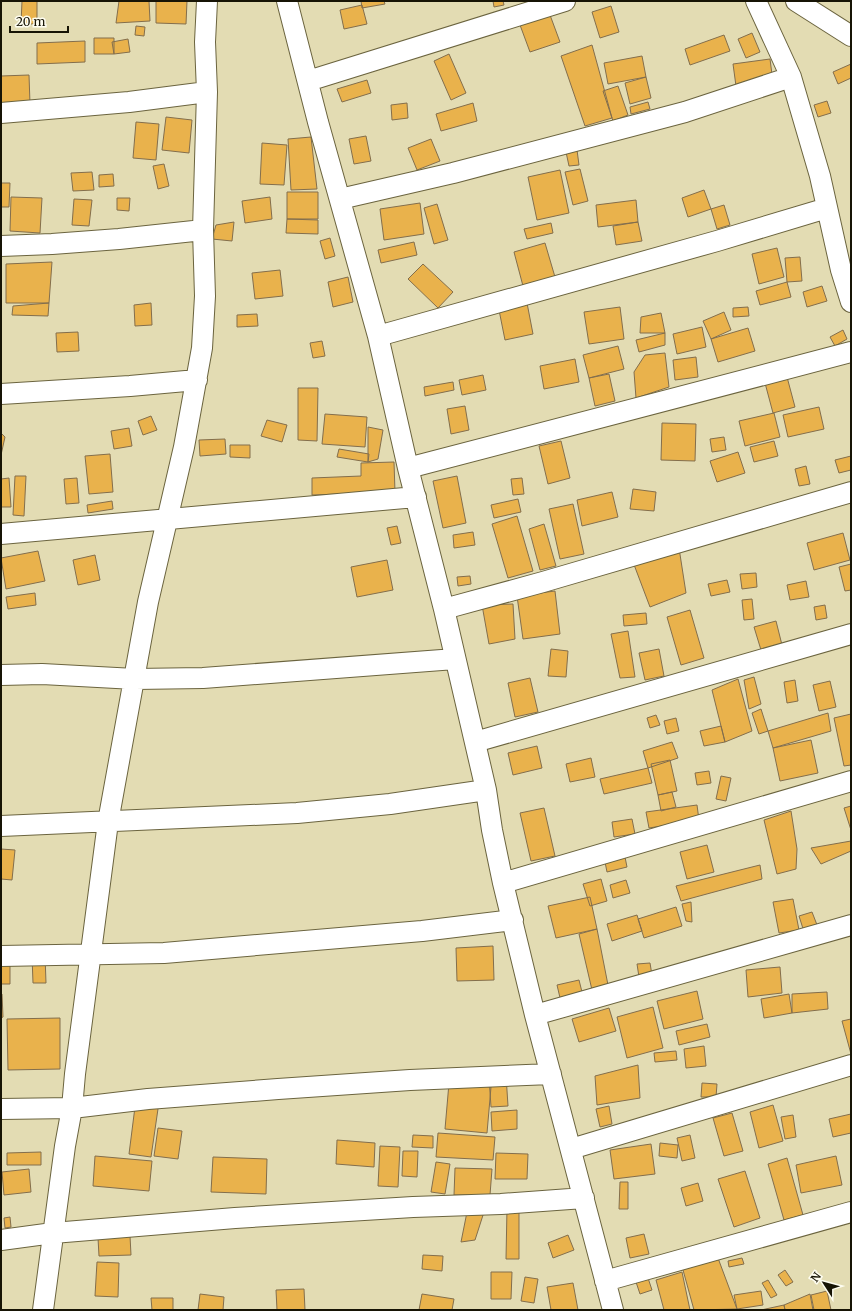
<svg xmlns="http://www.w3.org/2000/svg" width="852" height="1311" font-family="Merriweather,serif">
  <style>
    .building { fill: #e9b24c; stroke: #836e4c }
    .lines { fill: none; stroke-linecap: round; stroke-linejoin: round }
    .minor-casing { stroke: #6b643f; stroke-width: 22 }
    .minor { stroke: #fff; stroke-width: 20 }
  </style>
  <rect width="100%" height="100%" fill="#e3dcb3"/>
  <!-- building -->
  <path class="building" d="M22 1H37V24H21Z
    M119 1H149L150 21 116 23Z
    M156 1H187L186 24 156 23Z
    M361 1H384L385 4 362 8Z
    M493 1H503L504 5 494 7Z
    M362 5 367 24 344 29 340 10Z
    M611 6 619 32 600 38 592 12Z
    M550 15 560 42 530 52 520 25Z
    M136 26 145 27 144 36 135 35Z
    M752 33 760 52 746 58 738 39Z
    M724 35 730 51 690 65 685 49Z
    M94 38H114V54H94Z
    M128 39 130 52 114 54 112 42Z
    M85 41V62L37 64V43Z
    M592 45 612 118 585 126 561 56Z
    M449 54 466 93 451 100 434 61Z
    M642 56 646 77 608 84 604 63Z
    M770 59 773 82 736 86 733 64Z
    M851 64V78L838 84 833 72Z
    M29 75 30 104 1 105V76Z
    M646 77 651 98 630 104 625 83Z
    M367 80 371 93 342 102 337 89Z
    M618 86 628 115 613 121 603 91Z
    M827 101 831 113 818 117 814 105Z
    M648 102 650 109 631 114 630 107Z
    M407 103 408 118 392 120 391 105Z
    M473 103 477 121 441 131 436 114Z
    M166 117 192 120 189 153 162 150Z
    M136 122 159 124 156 160 133 158Z
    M366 136 371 161 354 164 349 139Z
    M311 137 317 189 291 190 288 139Z
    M431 139 440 161 417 170 408 148Z
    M262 143 287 145 284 185 260 184Z
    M577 150 579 165 569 166 566 152Z
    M164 164 169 186 158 189 153 166Z
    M580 169 588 201 573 205 565 172Z
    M560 170 569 213 537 220 528 177Z
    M92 172 94 190 73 191 71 173Z
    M113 174 114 186 99 187V175Z
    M1 183H10L9 207H1Z
    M704 190 711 209 688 217 682 198Z
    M287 192H318V219H287Z
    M11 197 42 198 40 233 10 231Z
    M270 197 272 219 245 223 242 201Z
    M117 198H130L129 211 117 210Z
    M74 199 92 200 89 226 72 225Z
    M636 200 638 222 598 227 596 205Z
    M420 203 424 234 384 240 380 209Z
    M437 204 448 240 434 244 424 208Z
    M724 205 730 225 717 229 711 209Z
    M287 219 318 220V234L286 233Z
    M234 222 232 241 212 239 216 225Z
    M638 222 642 241 616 245 613 226Z
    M551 223 553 233 527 239 524 229Z
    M330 238 335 256 325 259 320 241Z
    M414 242 417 255 381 263 378 250Z
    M545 243 555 277 523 286 514 252Z
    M777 248 784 277 759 284 752 254Z
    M800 257 802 281 787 282 785 258Z
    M52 262 49 303H6V264Z
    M423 264 453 292 438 308 408 279Z
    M280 270 283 296 255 299 252 273Z
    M348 277 353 302 333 307 328 282Z
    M787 282 791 297 760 305 756 291Z
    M822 286 827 301 807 307 803 292Z
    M49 303 48 316 12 315 13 306Z
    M151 303 152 325 135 326 134 305Z
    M527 303 533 334 505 340 499 310Z
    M620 307 624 339 589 344 584 312Z
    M748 307 749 316 733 317V308Z
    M724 312 731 330 711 339 703 321Z
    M661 313 665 333H640L641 317Z
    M257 314 258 326 237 327V315Z
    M702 327 706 347 677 354 673 334Z
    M748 328 755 351 718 362 711 339Z
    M843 330 847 339 835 346 830 337Z
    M78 332 79 351 57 352 56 333Z
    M665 333V345L639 352 636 340Z
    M322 341 325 356 313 358 310 343Z
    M618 346 624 369 589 378 583 355Z
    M665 353 669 387 636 398 634 372 645 355Z
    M696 357 698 377 675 380 673 360Z
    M575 359 579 382 544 389 540 366Z
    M609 374 615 401 595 406 589 378Z
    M483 375 486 390 462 395 459 380Z
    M787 377 795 407 773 413 765 383Z
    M453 382 454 390 425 396 424 387Z
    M298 388H318L317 441 298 440Z
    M465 406 469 430 451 434 447 409Z
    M819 407 824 429 788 437 783 415Z
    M774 413 780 437 745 446 739 421Z
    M325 414 367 417 365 447 322 444Z
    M151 416 157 430 143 435 138 421Z
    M267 420 287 425 282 442 261 436Z
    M662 423 696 424 695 461 661 460Z
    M368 427 383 430 378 459 368 462Z
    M129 428 132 446 114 449 111 431Z
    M1 433 5 437 1 455Z
    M724 437 726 450 712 452 710 439Z
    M225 439 226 454 200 456 199 440Z
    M561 441 570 478 548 484 539 446Z
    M774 441 778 456 754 462 750 447Z
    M230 445H250V458L230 457Z
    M339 449 369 454 368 462 337 457Z
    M738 452 745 473 717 482 710 461Z
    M110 454 113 492 89 494 85 456Z
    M851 456V470L839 473 835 460Z
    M394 462 395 492 312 495V478L361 476V463Z
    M806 466 810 484 799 486 795 469Z
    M15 476H26L24 516 13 515Z
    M457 476 466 523 443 528 433 481Z
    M9 478 11 507H1V479Z
    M77 478 79 503 66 504 64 479Z
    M522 478 524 494 513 495 511 479Z
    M633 489 656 492 654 511 630 509Z
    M612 492 618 517 582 526 577 500Z
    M518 499 521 512 494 518 491 505Z
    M112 501 113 509 88 513 87 505Z
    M573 504 584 554 560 559 549 509Z
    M517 516 533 571 508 578 492 524Z
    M544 524 556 566 540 570 529 529Z
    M397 526 401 543 391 545 387 528Z
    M473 532 475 545 454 548 453 535Z
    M843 533 850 560 814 570 807 543Z
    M679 548 686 593 650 607 633 562Z
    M38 551 45 581 6 589 1 558Z
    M95 555 100 580 78 585 73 560Z
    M387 560 393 590 357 597 351 567Z
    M851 564V590L845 591 839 567Z
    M756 573 757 587 742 589 740 574Z
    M470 576 471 584 458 586 457 577Z
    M727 580 730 592 711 596 708 584Z
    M806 581 809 597 790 600 787 585Z
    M555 591 560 634 523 639 517 596Z
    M35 593 36 605 8 609 6 597Z
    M752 599 754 619 744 620 742 600Z
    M513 604 515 639 489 644 482 605Z
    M825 605 827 618 816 620 814 607Z
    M690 610 704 658 681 665 667 617Z
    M646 613 647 624 624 626 623 615Z
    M776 621 782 645 761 650 754 627Z
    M628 631 635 677 620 678 611 634Z
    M551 649 568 651 566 677 548 676Z
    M659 649 664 676 645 680 639 653Z
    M754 677 761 704 749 709 744 680Z
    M530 678 538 712 515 717 508 683Z
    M738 679 752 731 725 742 712 690Z
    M795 680 798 701 787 703 784 682Z
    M830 681 836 707 819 711 813 685Z
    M761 709 768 731 759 734 752 713Z
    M828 713 831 731 773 748 768 731Z
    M851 714V765L844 766 834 718Z
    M656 715 660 725 650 728 647 718Z
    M676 718 679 731 667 734 664 721Z
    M721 726 725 742 704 746 700 731Z
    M811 740 818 773 780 781 773 748Z
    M672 742 678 758 648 768 643 751Z
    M537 746 542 768 513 775 508 753Z
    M591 758 595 777 570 782 566 764Z
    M670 760 677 791 658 795 651 764Z
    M648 768 652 783 604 794 600 779Z
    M709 771 711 783 697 785 695 773Z
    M721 776 731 778 726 801 716 799Z
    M672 792 676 807 661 811 658 795Z
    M697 805 699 820 649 828 646 812Z
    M851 806V830L844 808Z
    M544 808 555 856 531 861 520 813Z
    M791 811 797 849 796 869 777 874 764 820Z
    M632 819 635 834 614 837 612 822Z
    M851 841V851L821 864 811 848Z
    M707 845 714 872 687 879 680 852Z
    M1 849 15 850 12 880 1 879Z
    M625 857 627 867 607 872 605 862Z
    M760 865 762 879 681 901 676 886Z
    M601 879 607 901 590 906 583 884Z
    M626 880 630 893 613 898 610 885Z
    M590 897 597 929 556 938 548 906Z
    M793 899 799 930 779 933 773 902Z
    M691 902 692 922 686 921 682 904Z
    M676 907 682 926 644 938 638 919Z
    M812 912 819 930 805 935 799 916Z
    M637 915 642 931 612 941 607 924Z
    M597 929 608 985 592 990 579 934Z
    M493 946 494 980 457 981 456 948Z
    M45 955 46 983H33L32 956Z
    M650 963 652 975 639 977 637 964Z
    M1 964H10V984H1Z
    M780 967 782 993 748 997 746 970Z
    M579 980 583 996 561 1002 557 985Z
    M697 991 703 1019 664 1029 657 1001Z
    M827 992 828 1009 792 1013V994Z
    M2 994 3 1017 1 1018V995Z
    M789 994 792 1013 764 1018 761 999Z
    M653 1007 663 1048 627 1058 617 1017Z
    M609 1008 616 1031 579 1042 572 1019Z
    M60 1018V1069L8 1070 7 1019Z
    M851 1019V1054L842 1021Z
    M707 1024 710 1037 679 1045 676 1031Z
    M704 1046 706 1066 686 1068 684 1049Z
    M676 1051 677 1060 655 1062 654 1053Z
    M638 1065 640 1098 597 1105 595 1076Z
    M506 1075 508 1106 491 1107 489 1077Z
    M449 1083 491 1087 487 1133 445 1129Z
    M702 1083 717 1084 716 1097H701Z
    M136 1099 159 1102 151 1157 129 1154Z
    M773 1105 783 1141 759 1148 750 1112Z
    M609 1106 612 1124 600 1127 596 1109Z
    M517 1110V1129L492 1131 491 1112Z
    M732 1113 743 1151 724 1156 713 1118Z
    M851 1114V1133L833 1137 829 1119Z
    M793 1115 796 1137 785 1139 781 1117Z
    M158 1128 182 1131 178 1159 154 1156Z
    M438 1133 495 1137 493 1160 436 1157Z
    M413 1135 433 1136V1148L412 1147Z
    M690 1135 695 1158 682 1161 677 1138Z
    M337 1140 375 1143 374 1167 336 1164Z
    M660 1143 678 1145 677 1158 659 1156Z
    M651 1144 655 1174 614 1179 610 1150Z
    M380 1146 400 1147 398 1187 378 1186Z
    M403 1151H418L417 1177 402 1176Z
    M41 1152V1165H7V1153Z
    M496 1153 528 1154 527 1179H495Z
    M95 1156 152 1161 149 1191 93 1186Z
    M836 1156 842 1185 801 1193 796 1165Z
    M213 1157 267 1159 266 1194 211 1192Z
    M787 1158 803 1215 784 1220 768 1164Z
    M436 1162 450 1164 445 1194 431 1192Z
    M455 1168 492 1169 490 1195H454Z
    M29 1169 31 1192 4 1195 2 1172Z
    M745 1171 760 1218 734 1227 718 1179Z
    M620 1182H628V1209H619Z
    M698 1183 703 1201 686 1206 681 1188Z
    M507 1208H519V1259H506Z
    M467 1212H484L475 1240 461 1242Z
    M10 1217 11 1227 5 1228 4 1218Z
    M644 1234 649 1254 630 1258 626 1238Z
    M568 1235 574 1250 553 1258 548 1243Z
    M130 1236 131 1255 99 1256 98 1238Z
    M715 1250 737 1309 694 1310 680 1259Z
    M423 1255 443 1256 442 1271 422 1269Z
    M742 1258 744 1264 729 1267 728 1261Z
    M97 1262 119 1263 118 1297 95 1296Z
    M785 1270 793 1282 786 1286 778 1275Z
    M491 1272H512L511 1299H491Z
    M682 1272 690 1310H664L656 1280Z
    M647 1275 652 1290 640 1294 635 1279Z
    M525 1277 538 1279 534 1303 521 1301Z
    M768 1280 777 1295 771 1298 762 1283Z
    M573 1283 578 1310H551L547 1287Z
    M304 1289 305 1310H277L276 1290Z
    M761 1291 763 1305 737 1309 734 1295Z
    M827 1291 831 1310H814L811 1295Z
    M200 1294 224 1297 223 1310H198Z
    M422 1294 454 1299 452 1310H419Z
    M810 1294 813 1310H785L784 1305Z
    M151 1298H173V1310H152Z
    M784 1305 785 1310H761Z"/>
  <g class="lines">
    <!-- minor casing -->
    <g class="minor-casing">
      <path id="minor" d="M287 1 318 122 378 336 408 468 444 609 486 790 492 830 503 883 535 1015 613 1310
        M756 1 791 77 820 176 841 270 851 302
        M796 1 851 36
        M308 81 565 1
        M1 113 129 102 207 92
        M340 199 453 173 685 112 791 77
        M1 246 52 244 119 239 203 230
        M378 336 717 241 827 208
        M1 394 130 386 197 380
        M408 468 851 352
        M1 534 416 497
        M444 609 543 582 851 492
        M1 675 42 674 135 679 203 678 455 659
        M475 742 851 634
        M1 826 297 813 390 804 486 790
        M503 883 851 781
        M1 956 164 953 422 931 513 920
        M535 1015 851 925
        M1 1109 72 1108 148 1099 278 1089 410 1080 551 1074
        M571 1149 851 1065
        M1 1240 53 1233 235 1218 413 1207 501 1204 584 1198
        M605 1281 851 1212
        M43 1310 65 1146 72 1108 75 1074 108 822 148 602 184 447 202 348 205 296 203 230 207 92 205 42 207 1"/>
    </g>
    <!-- minor -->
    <use href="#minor" class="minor"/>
  </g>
  <!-- border -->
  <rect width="852" height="1311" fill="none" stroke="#171405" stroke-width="4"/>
  <!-- north arrow -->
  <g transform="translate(824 1283) rotate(306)" stroke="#fefdf0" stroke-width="3" paint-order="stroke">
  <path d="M0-3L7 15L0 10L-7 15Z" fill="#171405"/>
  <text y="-6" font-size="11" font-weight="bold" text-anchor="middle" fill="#171405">N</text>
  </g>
  <!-- scale -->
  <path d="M10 26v6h58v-6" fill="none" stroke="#171405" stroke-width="2"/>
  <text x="16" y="26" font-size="12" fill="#171405" stroke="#fefdf0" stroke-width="3" paint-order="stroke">20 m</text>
</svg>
